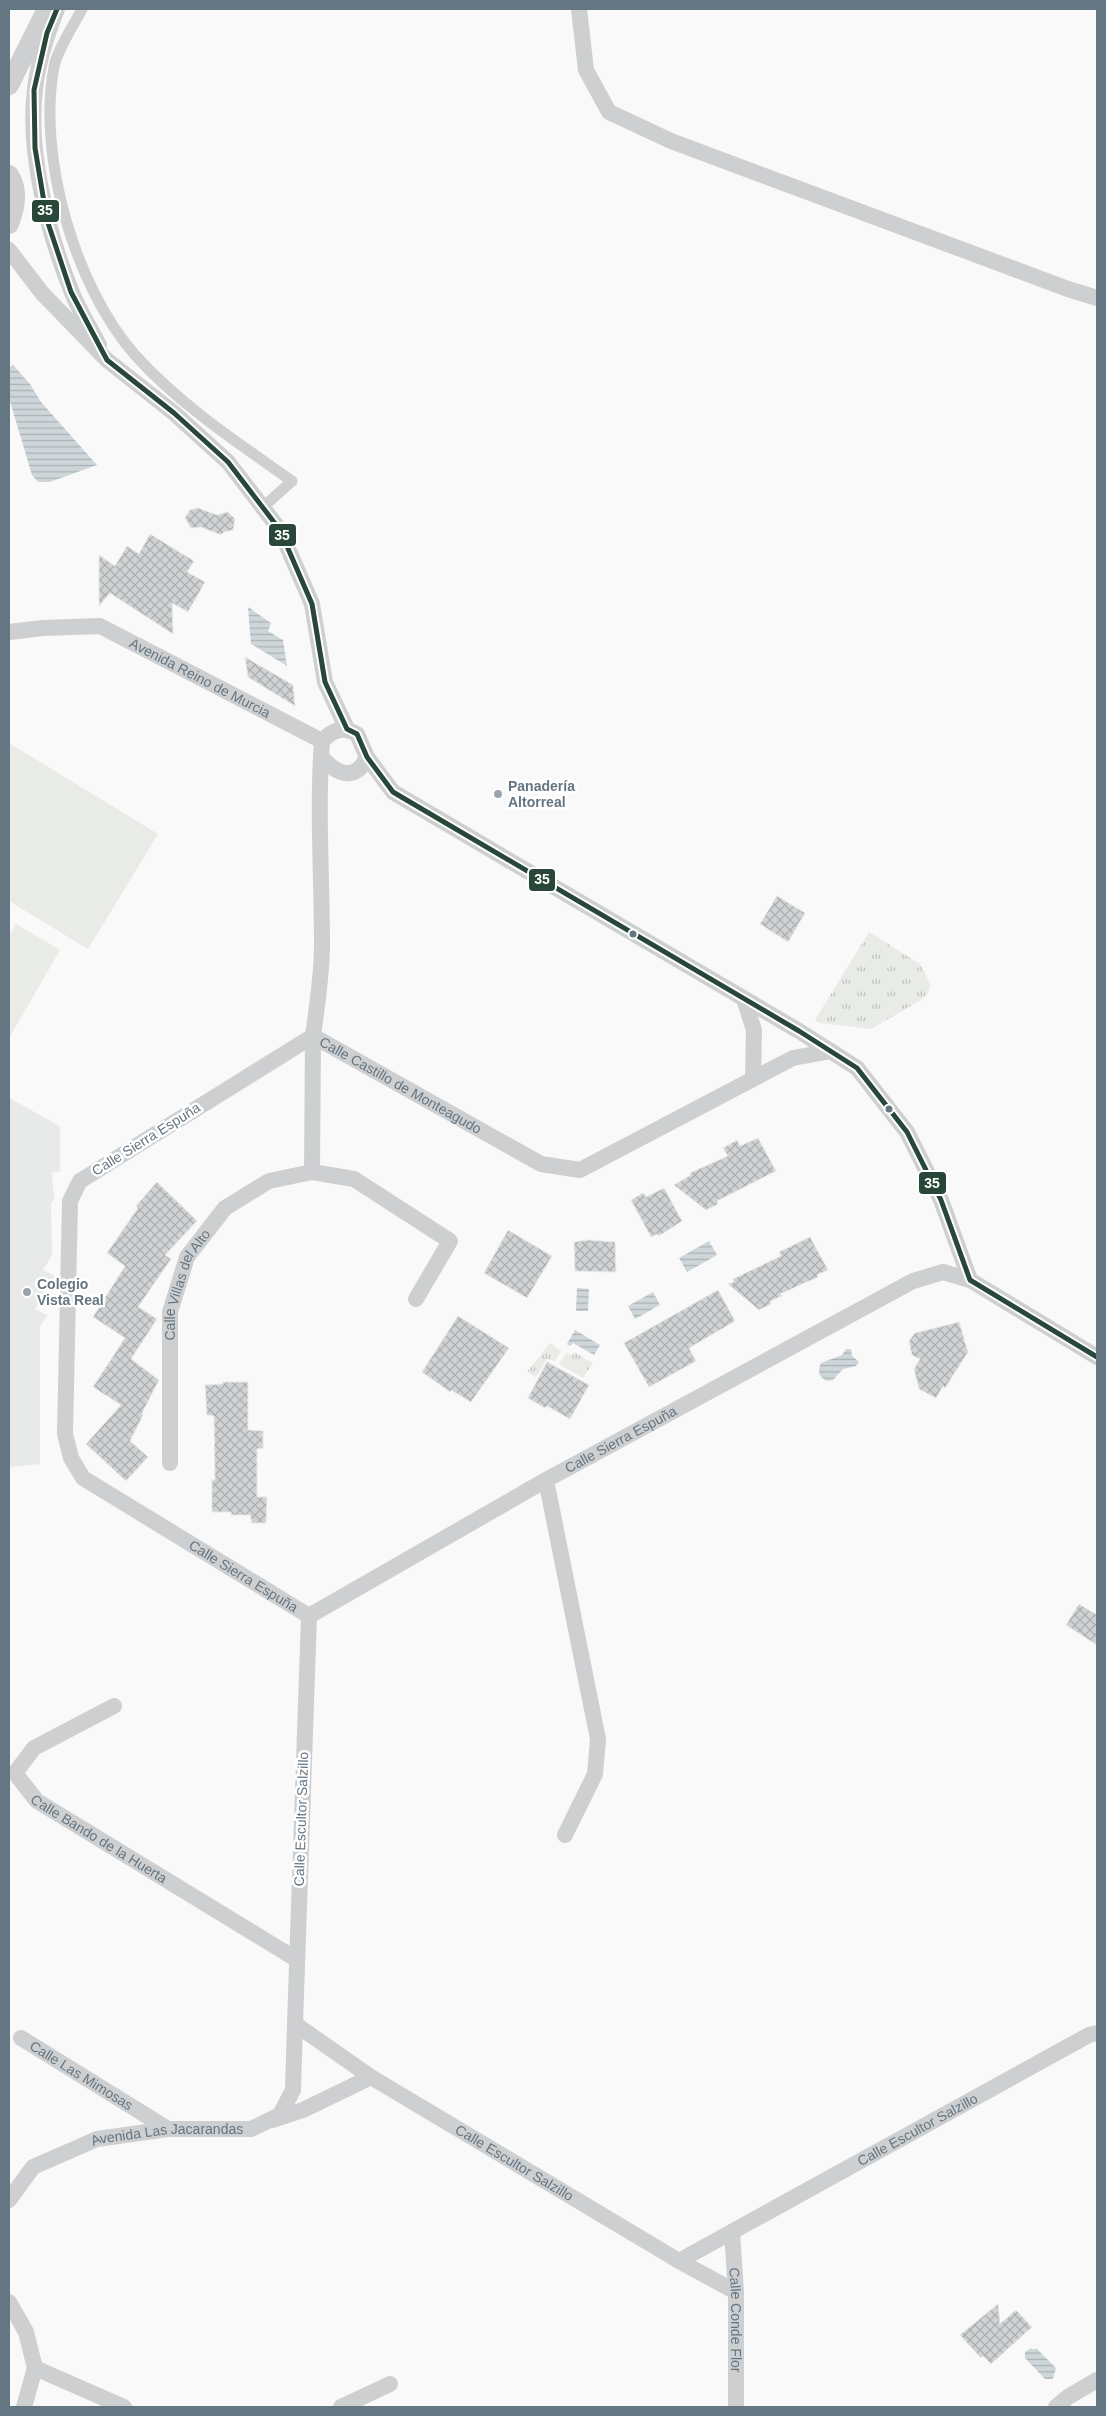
<svg xmlns="http://www.w3.org/2000/svg" width="1106" height="2416" font-family="Arial,sans-serif">
  <style>
    .built { fill: #e8e9e9 }
    .grass { fill: url(#grass-tufts) }
    .garden { fill: #e8ebe6 }
    .water { fill: url(#water-rules) }
    .building { fill: url(#building-cross-hatch); stroke: #e8e8e8 }
    .lines { fill: none; stroke-linecap: round; stroke-linejoin: round }
    .pedestrian { stroke: #cecfd0; stroke-width: 11 }
    .minor { stroke: #cecfd0; stroke-width: 16 }
    .tertiary { stroke: #cecfd0; stroke-width: 20 }
    .bus-1-casing { stroke: #fff; stroke-width: 9 }
    .bus-1 { stroke: #294738; stroke-width: 5 }
    .poi-dot { fill: #99a4ac; stroke: #fff; stroke-width: 2 }
    .bus-dot { fill: #657683; stroke: #fff; stroke-width: 2 }
    .labels { text-anchor: middle; dominant-baseline: central; stroke-width: 5; stroke-linejoin: round; paint-order: stroke }
    .street-label { font-size: 14px; fill: #657683; stroke: #fff }
    .poi-label { font-size: 14px; font-weight: bold; fill: #657683; stroke: #fff; text-anchor: start }
    .line-badge { stroke: #fff; stroke-width: 2 }
    .badge-label { font-size: 14px; text-anchor: middle; font-weight: bold; fill: #fff }
  </style>
  <defs>
    <pattern id="grass-tufts" width="24" height="20" patternUnits="userSpaceOnUse" patternTransform="scale(1.25)"><rect width="24" height="20" fill="#e8ebe6"/><path d="M3 7l-1-3M5 7V3M7 7l1-3M15 17l-1-3M17 17v-4M19 17l1-3" fill="none" stroke="#c0c3c0"/></pattern>
    <pattern id="water-rules" width="6" height="5" patternUnits="userSpaceOnUse" patternTransform="scale(1.25)"><rect width="6" height="5" fill="#ced6d9"/><path d="M0 2.5h6" fill="none" stroke="#abb2b5"/></pattern>
    <pattern id="building-cross-hatch" width="8" height="8" patternUnits="userSpaceOnUse" patternTransform="scale(1.25)"><rect width="8" height="8" fill="#d0d2d3"/><path d="M0 0l8 8M0 8l8-8" fill="none" stroke="#acafb1"/></pattern>
  </defs>
  <rect width="100%" height="100%" fill="#f9f9f9"/>
  <!-- built -->
  <path class="built" d="M9 1098 60 1126V1171L52 1173 54 1199 51 1203 52 1255 43 1270 55 1276 35 1309 47 1315 40 1327V1464L9 1467Z"/>
  <!-- grass -->
  <path class="grass" d="M869 932 920 964 931 985 928 993 921 1000 871 1029 819 1023 815 1020Z
    M550 1343 561 1351 555 1361 547 1359 536 1377 527 1372Z
    M574 1352 593 1363 583 1378 559 1364 566 1353 572 1355Z"/>
  <!-- garden -->
  <path class="garden" d="M9 743 158 834 88 949 9 901Z
    M16 924 60 950 9 1038V937Z"/>
  <!-- water -->
  <path class="water" d="M13 365 30 384 41 402 97 465 50 482H38L32 475 9 398V368Z
    M248 607 271 623 268 631 283 640 287 666 251 644Z
    M709 1241 717 1255 687 1272 679 1258Z
    M577 1288 589 1289 588 1311H576Z
    M653 1292 660 1305 635 1319 628 1306Z
    M575 1330 600 1345 594 1355 573 1343 570 1346 567 1344Z
    M846 1349H851L852 1356 859 1362 856 1366 843 1369 833 1380 827 1381C819 1377 817 1372 821 1363L842 1355Z
    M1031 2348 1034 2350 1036 2348 1056 2368 1053 2379H1045L1025 2358V2352Z"/>
  <!-- building -->
  <path class="building" d="M198 508 217 515 228 512 235 519 233 530 224 532 221 535 201 527 191 528 185 518 190 510Z
    M150 534 194 561 187 572 205 582 188 612 172 603 173 634 110 593 99 606V555L115 566 127 546 139 554Z
    M245 657 293 685 295 706 248 677Z
    M777 896 805 913 788 942 760 924Z
    M758 1138 776 1171 717 1201 718 1204 706 1210 674 1185 691 1175 690 1173 728 1156 723 1148 737 1140 740 1146Z
    M157 1182 197 1221 165 1255 171 1259 138 1307 157 1319 131 1359 159 1380 142 1413 143 1415 130 1441 148 1457 126 1481 86 1444 121 1405 93 1387 125 1338 93 1317 125 1266 107 1253 138 1208 136 1206Z
    M664 1188 682 1221 659 1236 657 1234 651 1237 631 1200 643 1193 646 1197Z
    M508 1230 552 1256 527 1298 484 1273Z
    M810 1237 828 1270 817 1275 818 1277 780 1294 782 1296 770 1301 771 1304 759 1310 728 1284 734 1282 733 1279 781 1256 779 1252Z
    M588 1240 615 1242 616 1272 575 1271 574 1242Z
    M718 1290 735 1321 689 1348 696 1361 649 1387 624 1343Z
    M458 1316 509 1348 471 1402 451 1390 450 1392 422 1372Z
    M959 1322 968 1352 945 1388 943 1386 936 1398 919 1389 914 1369 920 1359 912 1355 909 1341 915 1333Z
    M547 1362 589 1385 570 1419 547 1406 545 1408 528 1398Z
    M223 1382H248V1430L263 1431V1448L257 1449V1497H267L266 1523H252L250 1515H231V1512H212V1480H215L214 1416 207 1415 205 1385 223 1384Z
    M1079 1604 1097 1615V1645L1066 1625Z
    M998 2304 1000 2324 1016 2310 1032 2327 991 2364 983 2356 981 2358 960 2335Z"/>
  <g class="lines">
    <!-- pedestrian -->
    <path class="pedestrian" d="M82 9C74 25 57 50 54 67 37 156 75 287 135 355 180 405 238 443 292 481L262 508"/>
    <!-- minor -->
    <g class="minor">
      <path d="M57 9C47 34 38 62 35 89 27 151 48 233 71 290 78 309 90 327 99 345"/>
      <path d="M579 9 586 70 609 112 671 141 1068 289 1097 298"/>
      <path d="M9 250 42 293 107 360 174 413 228 462 280 530 312 604 325 682 347 729"/>
      <path id="s1" d="M9 632 43 628 100 626 322 741C333 730 342 726 357 734L367 757 393 792 799 1031 857 1068 907 1132 941 1200 970 1280 1097 1357"/>
      <path id="s2" d="M322 741C317 809 322 877 322 945 322 975 317 1006 313 1036L541 1164 580 1170 793 1058 831 1051"/>
      <path d="M321 756C336 775 356 782 367 757"/>
      <path d="M744 999 754 1030 753 1079"/>
      <path id="s3" d="M313 1036 80 1181 70 1201 65 1434 71 1458 83 1478 309 1616 546 1480 913 1281 943 1272 970 1280"/>
      <path d="M313 1036 312 1172 354 1179 450 1241 416 1299"/>
      <path id="s4" d="M170 1463V1312L187 1257 225 1208 269 1181 312 1172"/>
      <path d="M546 1480 598 1739 595 1774 565 1835"/>
      <path id="s5" d="M309 1616 295 2024 371 2077 679 2261 1089 2035 1097 2033"/>
      <path id="s6" d="M114 1706 34 1748 15 1773 37 1801 296 1959"/>
      <path id="s7" d="M21 2038 168 2129"/>
      <path d="M273 2120 303 2110 371 2077"/>
      <path id="s8" d="M9 2200 33 2167 97 2139 168 2129H251L280 2115 293 2090 295 2024"/>
      <path id="s9" d="M732 2232 736 2292V2407"/>
      <path d="M679 2261 736 2292"/>
      <path d="M9 2302 26 2332 35 2368 24 2407"/>
      <path d="M35 2368 124 2407"/>
      <path d="M341 2407 390 2384"/>
      <path d="M1056 2407 1068 2397 1097 2380"/>
    </g>
    <!-- tertiary -->
    <path class="tertiary" d="M9 85 47 9
      M9 175C19 191 15 208 9 224"/>
    <!-- bus-1 casing -->
    <g class="bus-1-casing">
      <path id="bus-1" d="M57 9 47 33 34 90 35 148 47 220 71 292 107 360 174 413 228 462 280 530 312 604 325 682 347 729
        M347 729 357 734 367 757 393 792 799 1031 857 1068 907 1132 941 1200 970 1280 1097 1357"/>
    </g>
    <!-- bus-1 -->
    <use href="#bus-1" class="bus-1"/>
  </g>
  <!-- markers -->
  <g class="poi-dot">
    <circle cx="498" cy="794" r="5"/>
    <circle cx="27" cy="1292" r="5"/>
  </g>
  <g class="bus-dot">
    <circle cx="633" cy="934" r="4.5"/>
    <circle cx="889" cy="1109" r="4.5"/>
  </g>
  <g class="labels">
    <!-- street labels -->
    <g class="street-label">
      <text stroke="none"><textPath href="#s1" startOffset="204">Avenida Reino de Murcia</textPath></text>
      <text stroke="none"><textPath href="#s2" startOffset="396">Calle Castillo de Monteagudo</textPath></text>
      <text transform="translate(146 1139) rotate(-32)">Calle Sierra Espuña</text>
      <text stroke="none"><textPath href="#s4" startOffset="182">Calle Villas del Alto</textPath></text>
      <text stroke="none"><textPath href="#s3" startOffset="1201">Calle Sierra Espuña</textPath></text>
      <text stroke="none"><textPath href="#s3" startOffset="766">Calle Sierra Espuña</textPath></text>
      <text transform="translate(301 1819) rotate(-88)">Calle Escultor Salzillo</text>
      <text stroke="none"><textPath href="#s6" startOffset="230">Calle Bando de la Huerta</textPath></text>
      <text stroke="none"><textPath href="#s7" startOffset="71">Calle Las Mimosas</textPath></text>
      <text stroke="none"><textPath href="#s5" startOffset="1132">Calle Escultor Salzillo</textPath></text>
      <text stroke="none"><textPath href="#s8" startOffset="181">Avenida Las Jacarandas</textPath></text>
      <text stroke="none"><textPath href="#s5" startOffset="668">Calle Escultor Salzillo</textPath></text>
      <text stroke="none"><textPath href="#s9" startOffset="88">Calle Conde Flor</textPath></text>
    </g>
    <!-- poi labels -->
    <g class="poi-label">
      <text x="508" y="786">Panadería<tspan x="508" dy="16">Altorreal</tspan></text>
      <text x="37" y="1284">Colegio<tspan x="37" dy="16">Vista Real</tspan></text>
    </g>
  </g>
  <g class="line-badge">
    <rect x="31" y="199" width="29" height="24" rx="5" fill="#294738"/>
    <rect x="268" y="523" width="29" height="24" rx="5" fill="#294738"/>
    <rect x="528" y="868" width="28" height="24" rx="5" fill="#294738"/>
    <rect x="918" y="1171" width="29" height="24" rx="5" fill="#294738"/>
  </g>
  <g class="badge-label">
    <text x="45" y="215">35</text>
    <text x="282" y="540">35</text>
    <text x="542" y="884">35</text>
    <text x="932" y="1188">35</text>
  </g>
  <!-- border -->
  <rect width="1106" height="2416" fill="none" stroke="#657683" stroke-width="20"/>
</svg>
